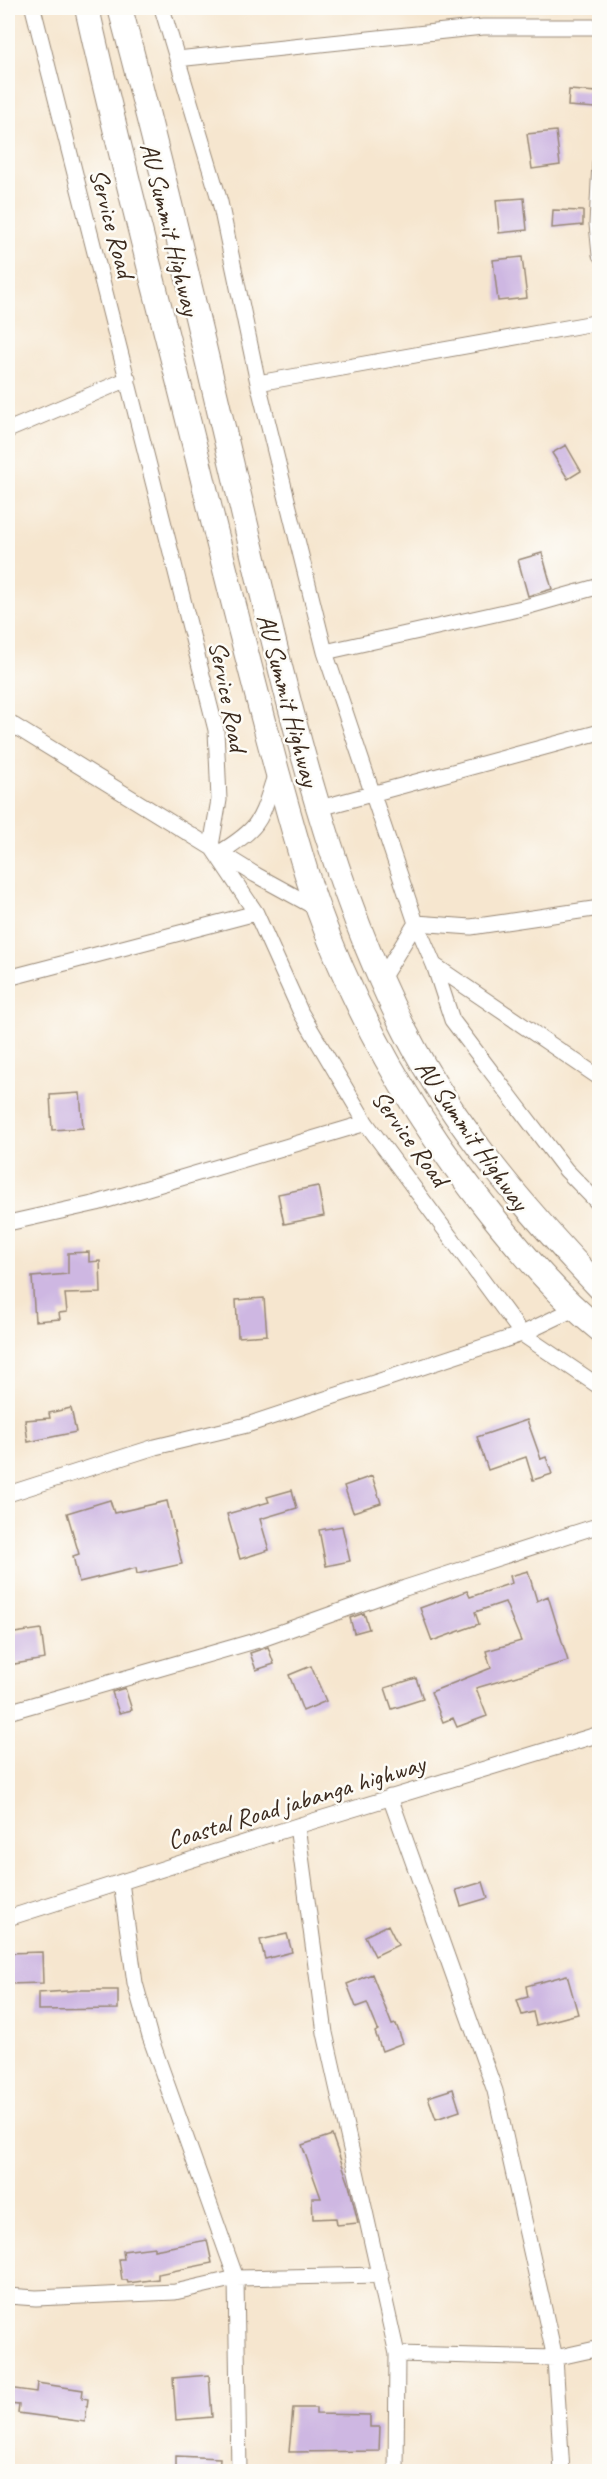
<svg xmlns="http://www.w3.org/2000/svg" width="607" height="2479" font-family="Caveat,sans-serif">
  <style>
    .building { fill: #ceb7e2 }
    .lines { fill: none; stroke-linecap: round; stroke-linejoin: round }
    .street-casing { stroke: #988876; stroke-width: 17 }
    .primary-casing { stroke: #988876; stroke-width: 26 }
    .street { stroke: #fff; stroke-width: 15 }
    .primary { stroke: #fff; stroke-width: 24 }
    .labels { text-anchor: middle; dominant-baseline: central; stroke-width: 5; stroke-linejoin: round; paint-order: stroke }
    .street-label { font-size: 26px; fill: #3b2a1e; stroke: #fdfcf7 }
  </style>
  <rect width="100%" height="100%" fill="#fdfcf7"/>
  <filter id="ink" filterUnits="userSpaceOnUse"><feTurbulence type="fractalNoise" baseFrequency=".0167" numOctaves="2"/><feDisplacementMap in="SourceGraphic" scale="12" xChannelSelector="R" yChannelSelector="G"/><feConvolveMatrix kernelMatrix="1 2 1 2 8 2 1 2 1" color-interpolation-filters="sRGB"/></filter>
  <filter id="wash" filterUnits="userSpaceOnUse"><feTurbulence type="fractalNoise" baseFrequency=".008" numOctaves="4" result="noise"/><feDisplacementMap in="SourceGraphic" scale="24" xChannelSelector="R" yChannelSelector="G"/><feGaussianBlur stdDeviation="1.35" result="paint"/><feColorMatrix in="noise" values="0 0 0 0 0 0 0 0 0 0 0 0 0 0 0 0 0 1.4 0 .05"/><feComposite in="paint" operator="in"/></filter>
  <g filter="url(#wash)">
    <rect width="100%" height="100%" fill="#f6e6cf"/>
    <g id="blocks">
      <!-- building -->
      <path class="building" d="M569 90 597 92 596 108 568 106Z
        M556 131 560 165 532 169 527 134Z
        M524 198 527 230 499 233 496 200Z
        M553 210 583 211V225L552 228Z
        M522 257 527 298 498 301 493 260Z
        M566 445 581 471 568 479 552 453Z
        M542 553 552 589 528 596 518 560Z
        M80 1093 83 1128 52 1130 50 1095Z
        M318 1186 324 1216 284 1224 278 1194Z
        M89 1252V1262L100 1261 101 1293 65 1294 67 1312 59 1313 60 1319 35 1321 32 1277 68 1274V1253Z
        M264 1298 267 1335 238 1337 236 1300Z
        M71 1408 76 1432 28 1442 25 1420 50 1418 49 1413Z
        M527 1420 541 1459 546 1457 552 1474 533 1480 526 1457 488 1470 477 1437Z
        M372 1476 381 1503 353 1512 344 1486Z
        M292 1490 297 1508 260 1519 269 1550 240 1559 227 1514 269 1502 267 1497Z
        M110 1500 114 1513 167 1501 182 1564 137 1574 136 1568 79 1582 73 1556 79 1554 67 1513Z
        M342 1526 350 1561 326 1566 319 1530Z
        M528 1571 537 1601 548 1596 568 1661 476 1688 487 1716 457 1727 453 1718 443 1722 431 1692 491 1668 486 1651 521 1641 505 1602 475 1612 479 1624 432 1641 420 1608 467 1591 470 1597 512 1583 510 1576Z
        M364 1613 369 1629 354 1633 350 1618Z
        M41 1629 45 1659 8 1665V1634Z
        M268 1647 274 1664 256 1670 250 1653Z
        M311 1666 326 1701 303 1711 289 1675Z
        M416 1678 423 1699 392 1709 385 1688Z
        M125 1688 132 1710 119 1713 112 1692Z
        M483 1882 488 1898 461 1906 456 1890Z
        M388 1925 398 1945 375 1956 365 1936Z
        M287 1934 292 1952 265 1959 260 1940Z
        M42 1952 43 1983 8 1984V1953Z
        M372 1974 392 2025 396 2024 403 2043 382 2051 375 2032 378 2030 367 2003 356 2007 347 1984Z
        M567 1975 578 2014 536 2025 533 2012 522 2015 517 2000 528 1997 526 1986Z
        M82 1990H118V2009L38 2010V1993Z
        M453 2089 460 2111 436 2119 428 2097Z
        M332 2135 349 2184 358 2223 337 2225 336 2218 313 2219 312 2198H321L302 2145Z
        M207 2240 212 2263 158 2274V2279L128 2283 127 2280H122L119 2259H124L123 2251 154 2247V2250Z
        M209 2375 212 2417 176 2420 173 2378Z
        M37 2383 83 2390 82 2398 88 2399 85 2422 18 2413 19 2405 8 2404V2388L36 2392Z
        M293 2408H316V2414L370 2415V2427H380L379 2451 289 2452Z
        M176 2456 220 2458 219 2472H176Z"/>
    </g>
  </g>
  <g filter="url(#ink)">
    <use href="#blocks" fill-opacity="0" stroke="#988876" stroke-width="1.5"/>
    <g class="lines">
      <!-- street casing -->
      <g class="street-casing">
        <path id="street" d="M33 8 216 730 219 800 211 846 256 913 301 1013 366 1123 522 1334 600 1387
          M162 8 220 202 258 383 325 652 416 923 434 965 452 1020 566 1170 600 1205
          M177 59 483 27H600
          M600 162 597 224 600 255
          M258 383 600 322
          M8 430 128 379
          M325 652 522 608 600 586
          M8 722 256 875 318 909
          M320 808 600 732
          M221 852C264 825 260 819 276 773
          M434 965 600 1078
          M8 978 256 913
          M381 980 416 923 471 927 600 908
          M8 1223 97 1203 366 1123
          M8 1494 155 1447 247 1425 522 1334 574 1309
          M8 1712 262 1639 405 1588 600 1525
          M390 1797 495 2091 555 2358 562 2472
          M297 1826 325 2033 397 2354 396 2472
          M121 1882 135 1983 150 2037 236 2278 239 2472
          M8 1918 297 1826 600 1734
          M8 2296 36 2298 175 2292 236 2278 381 2275
          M397 2354 555 2358 600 2348"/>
      </g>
      <!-- primary casing -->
      <g class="primary-casing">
        <path id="primary" d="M87 8C121 163 163 317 201 472 225 571 250 669 276 767 289 814 301 860 317 906 357 1018 416 1121 491 1214 524 1255 558 1296 600 1330
          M120 8C169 191 211 378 255 563 292 719 333 891 406 1033 455 1128 527 1211 600 1288"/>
      </g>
      <!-- street -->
      <use href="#street" class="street"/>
      <!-- primary -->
      <use href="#primary" class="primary"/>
    </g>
  </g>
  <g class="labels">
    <!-- street labels -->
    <g class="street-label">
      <text transform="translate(112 223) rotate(75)">Service Road</text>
      <text transform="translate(170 229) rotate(76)">AU Summit Highway</text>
      <text transform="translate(228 696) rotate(79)">Service Road</text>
      <text transform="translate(288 700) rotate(75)">AU Summit Highway</text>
      <text transform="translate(472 1135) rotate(55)">AU Summit Highway</text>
      <text transform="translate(410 1138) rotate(54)">Service Road</text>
      <text transform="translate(296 1802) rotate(-17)">Coastal Road jabanga highway</text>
    </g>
  </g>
  <!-- margin -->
  <rect width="607" height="2479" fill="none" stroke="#fdfcf7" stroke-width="30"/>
</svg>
